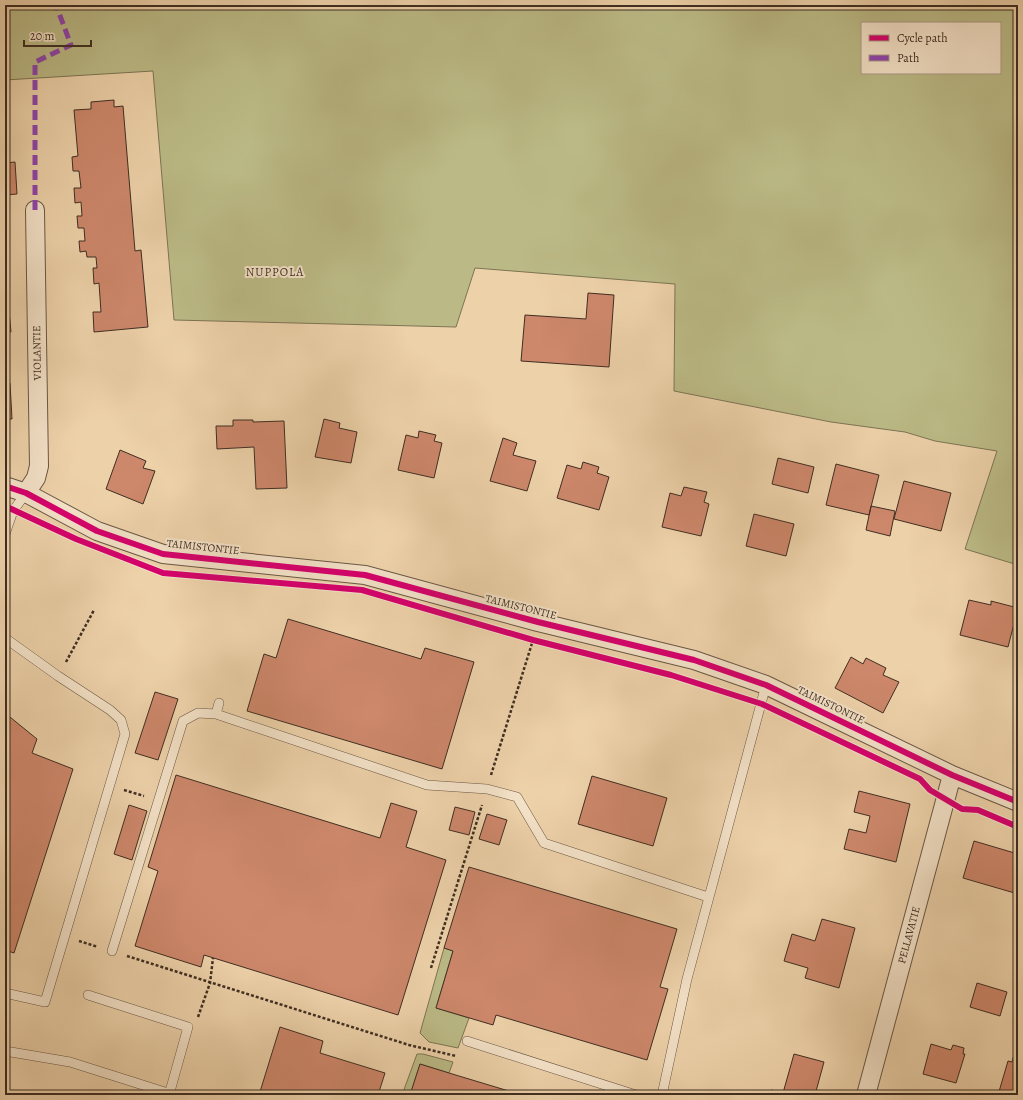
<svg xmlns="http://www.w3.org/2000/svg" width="1023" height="1100" font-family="Alegreya,serif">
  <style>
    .green { fill: #bbba86; stroke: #7d7454; fill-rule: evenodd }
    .building { fill: #cd876b; stroke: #3f2e22 }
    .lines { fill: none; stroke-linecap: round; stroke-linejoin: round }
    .lane-casing { stroke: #6a5744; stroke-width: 10 }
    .street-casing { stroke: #6a5744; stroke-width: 20 }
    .path { stroke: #3f2e22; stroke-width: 2.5; stroke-dasharray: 3 2; stroke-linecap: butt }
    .lane { stroke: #f3e1c7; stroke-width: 9 }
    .street { stroke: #f3e1c7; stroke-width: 18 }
    .quiet { stroke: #8e44ad; stroke-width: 5; stroke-dasharray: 10 5; stroke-linecap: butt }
    .cycleway-casing { stroke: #f3e1c7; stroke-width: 8 }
    .cycleway { stroke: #d6006c; stroke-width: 6 }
    .labels { text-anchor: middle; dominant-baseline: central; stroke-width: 4; stroke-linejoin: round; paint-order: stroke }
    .street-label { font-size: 11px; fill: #3f2e22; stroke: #f3e1c7 }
    .neighbourhood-label { font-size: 12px; letter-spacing: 1px; fill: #3f2e22; stroke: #f3e1c7 }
  </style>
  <rect width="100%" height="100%" fill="#edd1a9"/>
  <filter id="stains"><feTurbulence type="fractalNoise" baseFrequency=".005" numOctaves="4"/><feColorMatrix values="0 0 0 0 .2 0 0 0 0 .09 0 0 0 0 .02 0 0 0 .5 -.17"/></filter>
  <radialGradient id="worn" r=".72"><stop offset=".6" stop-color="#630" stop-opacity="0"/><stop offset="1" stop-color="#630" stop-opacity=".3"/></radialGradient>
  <!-- green -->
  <path class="green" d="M5 5H1018V565L965 549 997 451 935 441 905 432 831 422 674 391 675 284 475 268 456 327 174 320 153 71 5 80ZM862 23H1000V73H862Z
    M444 948 453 951 436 1008 469 1018 458 1048 429 1042 420 1033Z
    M417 1054H423L453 1062 449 1073 420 1064 410 1095H402Z"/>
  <!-- building -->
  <path class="building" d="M114 100V107L123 106 135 251 141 250 148 327 94 332 93 312H101L99 283 94 284 93 268H97L96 257H87L86 251 80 252 79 241H85L84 228H78L77 216H82L81 202 75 203 74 188H81L79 171H73L72 157 78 156 74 110 91 109V102Z
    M15 162 17 194 5 195V163Z
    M588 293 614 295 609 367 521 361 525 315 586 319Z
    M5 297H8V304H5Z
    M5 311H9L11 332H5Z
    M5 383H10L12 419H5Z
    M324 419 340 423 339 428 357 432 351 463 315 457Z
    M233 420H253V422L284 421 287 488 256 489 254 447 217 449 216 426H233Z
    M419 431 436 435 434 441 442 443 434 478 398 470 406 435 418 438Z
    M503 438 517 443 513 455 536 461 527 491 490 481Z
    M120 450 146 461 143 468 155 471 143 504 106 489Z
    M778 458 814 467 808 493 772 484Z
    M583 462 599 467 597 473 609 477 599 510 557 498 567 465 581 469Z
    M836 464 879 475 869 515 826 505Z
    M904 481 951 493 941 531 894 519Z
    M684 487 707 492 704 502 709 504 701 536 662 527 670 493 681 496Z
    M871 506 895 511 890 536 866 530Z
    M754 514 794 524 786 556 746 546Z
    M969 600 991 605V601L1018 608 1008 647 960 635Z
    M288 619 421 659 425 648 474 662 442 769 247 711 264 654 276 658Z
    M851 657 863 664 866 658 886 668 883 675 899 682 883 713 835 688Z
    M155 692 178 699 158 760 135 753Z
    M5 713 37 739 32 753 73 769 14 953 5 950Z
    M176 775 380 838 391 803 417 811 406 847 446 860 398 1015 204 955 201 967 135 946 158 871 148 867Z
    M592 776 667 798 653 846 578 824Z
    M859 791 910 804 896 862 844 849 849 829 866 833 870 816 854 812Z
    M129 805 147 811 132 860 114 854Z
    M455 807 475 812 469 835 449 830Z
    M487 814 507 820 499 845 479 839Z
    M974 841 1018 854V894L963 878Z
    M469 867 677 929 660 987 668 989 647 1060 496 1015 493 1025 436 1008 453 951 444 948Z
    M822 919 855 928 839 988 805 978 808 968 784 961 792 934 815 941Z
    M977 983 1007 992 1000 1016 970 1007Z
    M280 1027 323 1041 320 1053 385 1073 378 1095H259Z
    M931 1044 951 1050 953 1045 964 1048 963 1054H965L956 1083 923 1074Z
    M1015 1051 1018 1052V1095H998L1008 1061 1012 1062Z
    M794 1054 824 1062 815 1095H769L771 1090 783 1093Z
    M420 1064 449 1073 522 1095H410Z"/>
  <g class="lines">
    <!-- lane casing -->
    <g class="lane-casing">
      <path id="lane" d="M5 534 13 511 26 493
        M5 638 58 676 110 710 121 720 125 734 45 1002 5 993
        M216 714 219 703
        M112 951 183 721 198 713 216 714 427 785 487 789 517 797 544 843 708 897
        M88 995 188 1027 169 1095
        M467 1041 636 1095
        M5 1051 70 1062 168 1093
        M662 1095 687 979 766 685"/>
    </g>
    <!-- street casing -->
    <g class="street-casing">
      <path id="street" d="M5 486 26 493 97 531 163 554 365 575 538 622 694 660 766 685 952 775 1018 802
        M26 493 36 478 39 466 35 210
        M866 1095 952 775"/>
    </g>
    <!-- path -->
    <path class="path" d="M66 662 94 610
      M491 775 533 640
      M124 790 144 796
      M79 941 98 947
      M127 956 409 1045 456 1056
      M431 968 482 805
      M198 1017 210 983 213 958"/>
    <!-- lane -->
    <use href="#lane" class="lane"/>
    <!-- street -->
    <use href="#street" class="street"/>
    <!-- quiet -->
    <path class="quiet" d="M35 210V62L71 45 56 5"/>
    <!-- cycleway casing -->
    <g class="cycleway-casing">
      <path id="cycleway" d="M5 486 26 493 97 531 163 554 365 575 538 622 694 660 766 685 952 775 1018 802
        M5 506 76 539 163 573 362 590 533 640 671 675 762 704 920 779 930 790 962 809 978 810 1018 827"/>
    </g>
    <!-- cycleway -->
    <use href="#cycleway" class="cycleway"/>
  </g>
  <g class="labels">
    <!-- street labels -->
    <g class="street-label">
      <text transform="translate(37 353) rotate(-91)">VIOLANTIE</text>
      <text transform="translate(203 547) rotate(6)">TAIMISTONTIE</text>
      <text transform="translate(521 607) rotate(14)">TAIMISTONTIE</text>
      <text transform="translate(831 705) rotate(26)">TAIMISTONTIE</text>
      <text transform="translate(909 935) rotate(-75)">PELLAVATIE</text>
    </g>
    <!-- neighbourhood labels -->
    <g class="neighbourhood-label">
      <text x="275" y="272">NUPPOLA</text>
    </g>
  </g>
  <!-- margin -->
  <rect width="1023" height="1100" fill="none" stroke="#edd1a9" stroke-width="20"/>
  <rect x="6" y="6" width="1011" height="1088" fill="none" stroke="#3f2e22" stroke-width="2"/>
  <rect x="10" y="10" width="1003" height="1080" fill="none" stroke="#3f2e22"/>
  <!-- legend -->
  <rect x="861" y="22" width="140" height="52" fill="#f3e1c7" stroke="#ab9985"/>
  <rect x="869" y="35" width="20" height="6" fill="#d6006c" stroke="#ab9985"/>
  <text x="897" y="42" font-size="12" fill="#3f2e22">Cycle path</text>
  <rect x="869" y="55" width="20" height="6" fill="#8e44ad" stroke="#ab9985"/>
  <text x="897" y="62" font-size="12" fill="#3f2e22">Path</text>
  <!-- scale -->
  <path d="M24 40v6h67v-6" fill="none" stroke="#3f2e22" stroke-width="2"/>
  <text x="30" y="40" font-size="12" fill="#3f2e22" stroke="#f3e1c7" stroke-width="3" paint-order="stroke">20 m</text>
  <rect width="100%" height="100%" filter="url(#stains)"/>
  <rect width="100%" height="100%" fill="url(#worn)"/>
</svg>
